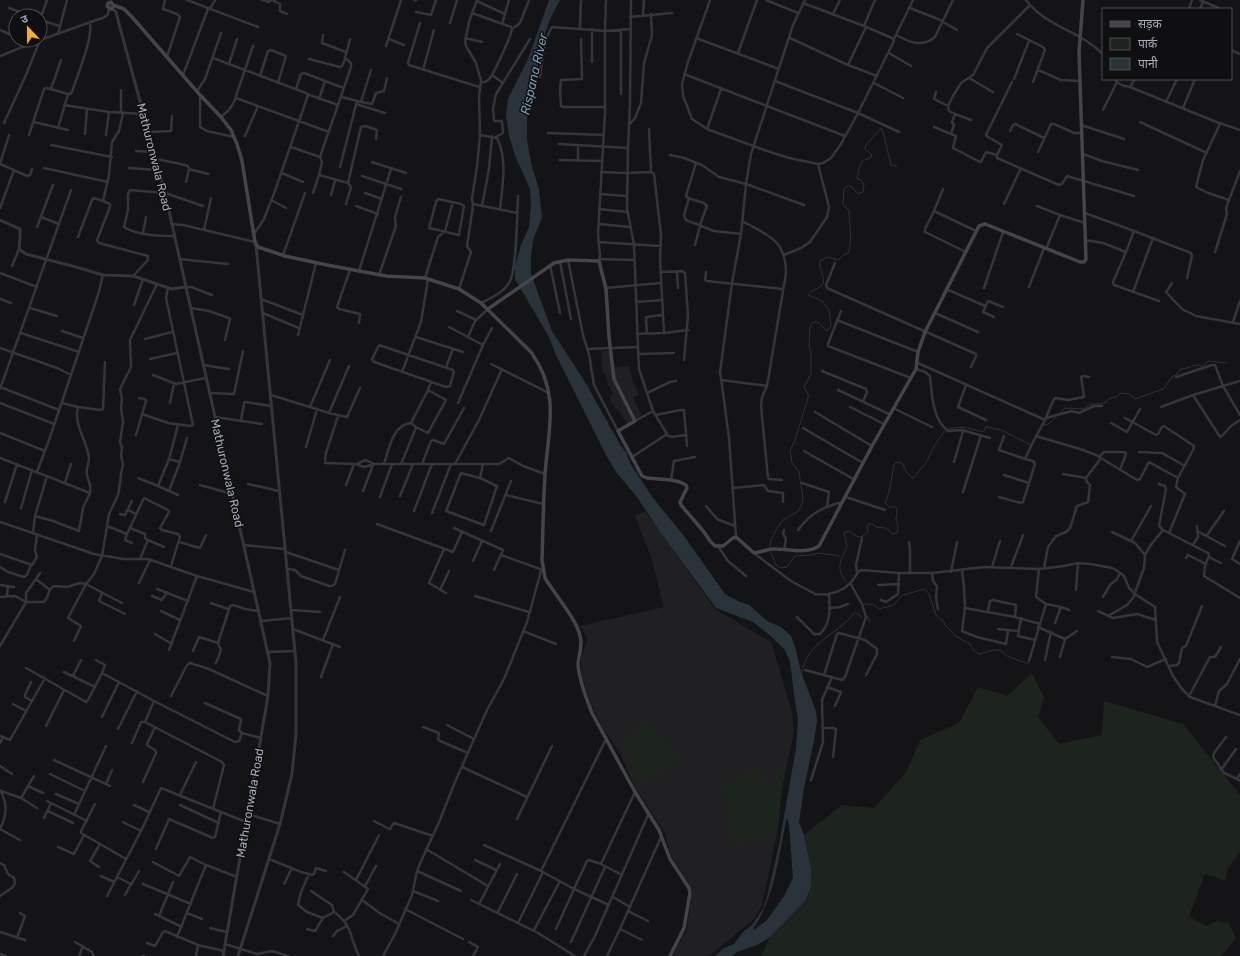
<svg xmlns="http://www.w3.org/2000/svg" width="1240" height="956" font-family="Rubik,'Noto Sans Devanagari',sans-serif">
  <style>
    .built { fill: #202023 }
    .green { fill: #1c241d }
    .water { fill: #2a333a; fill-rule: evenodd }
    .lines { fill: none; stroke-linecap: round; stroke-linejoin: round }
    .stream { stroke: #2a333a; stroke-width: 1 }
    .minor { stroke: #35363b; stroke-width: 2.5 }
    .tertiary { stroke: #35363b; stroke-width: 3 }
    .secondary { stroke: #43454b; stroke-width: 3.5 }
    .labels { text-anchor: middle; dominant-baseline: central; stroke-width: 3; stroke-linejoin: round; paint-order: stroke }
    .street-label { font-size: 12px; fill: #a5abb7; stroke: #0f0f11 }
    .water-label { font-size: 13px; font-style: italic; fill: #7b9ab3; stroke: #0f0f11 }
  </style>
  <rect width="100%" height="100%" fill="#141416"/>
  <!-- built -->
  <path class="built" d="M601 351H609L611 368 629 366 633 381 639 394 633 398 642 415 627 424 618 409 616 410 609 396 613 394 608 385 606 374H603Z
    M645 511 715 609 771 642 792 711 794 732 783 783 776 838 762 905 753 920 709 956H673L687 929 692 891 688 882 671 856 665 833 635 787 620 753 603 728 591 704 581 673V658L587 642V637L580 626 664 607 651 557 635 516Z"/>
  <!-- green -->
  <path class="green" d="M1032 673 1044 697 1038 717 1059 744 1102 735 1104 701 1183 724 1240 795V852L1228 868 1225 881 1205 874 1189 917 1207 926 1217 921 1229 923 1236 939 1221 956H761L770 937 806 900 811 886V871L804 835 842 805 874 808 907 771 920 740 959 723 978 687 1007 696Z
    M649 721 681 759 640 785 624 750 628 732C638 735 639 730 644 722Z
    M755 767 768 785 777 783 779 770 785 771 782 789 778 831 776 838 733 845 730 833 723 787C727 781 748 772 755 767Z"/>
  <!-- water -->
  <path class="water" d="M549 0H560L550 19 544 37 527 113V140L532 167 539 189 542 218 534 237 531 254V274L552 331 587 385 595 400 621 446 626 452 630 463 653 498 684 536 725 594 738 601 749 605 767 621 781 627 791 636 796 650 801 672 816 711 817 721 814 741 804 788 799 822 804 835 811 869V886L806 900 770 937 757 945 737 952 732 956H715L724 948 734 944 744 931 751 926 763 909 767 897 779 845 796 748 798 719 794 695 790 661 785 650 772 637 753 622 716 608 660 532 637 497 616 472 606 455 556 355 549 337 515 279V266L521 245 529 227 531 205 530 189 516 158 509 136 506 116 508 99 528 59ZM787 817 789 825 793 878 784 896 767 920 754 930 753 929C776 895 778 856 787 817Z"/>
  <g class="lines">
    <!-- stream -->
    <path class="stream" d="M1060 413 1065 408 1083 409 1091 404H1101L1106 402 1110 398 1116 397 1121 393 1129 394 1135 399 1163 389 1173 376 1176 375 1181 369C1190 369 1193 363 1203 366L1208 361 1226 363
      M1043 426 1050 423 1056 417
      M770 547 771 540 776 530 783 520 798 511 802 504 803 498 799 472 792 463 790 451 795 440 808 398V394L804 387 811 374V354L809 345 810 326 814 322C821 322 821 327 827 331L831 326 829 310 822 301 808 295C811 289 821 289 823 283 826 278 818 269 820 261L828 257 838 260 845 254 848 253C853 241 849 223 849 210L843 205 844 189 847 186H851L858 194 863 192 864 185 861 180 857 179 859 168 862 161 872 157 871 154 865 149 866 145 881 128 883 132 891 165 897 166
      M771 553 776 565 780 568 787 567 795 556 811 555 818 553 840 556
      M846 582C835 568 841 560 847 546L844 533 849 531 858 537 863 536 868 532 867 527 869 524H873L876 527 886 528 893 534 897 533C899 525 897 525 896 518 896 514 898 512 896 507H889L885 503 889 492 894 465 897 462 902 463 907 473 912 478 916 476C919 469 925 466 928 459 943 427 948 422 983 432L986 427 1001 430 1031 445
      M864 604 874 605 879 609 894 605 903 595 925 589 929 594 936 615 943 621 946 626 957 637 970 644 974 651 979 654 994 650H1000L1007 656 1029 664
      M867 616 870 622
      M801 675C808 639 836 637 855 612L862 617"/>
    <!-- minor -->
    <path class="minor" d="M165 0 163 9 177 14 180 17 167 57
      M187 0 258 27
      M262 0 269 2 271 0
      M272 0 280 4V11L287 14
      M414 0H416
      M631 0 630 103 628 148 627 208 634 245 638 347 639 369 653 411 667 434 632 457
      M710 0 688 62 682 84 683 96 692 119 707 129 770 152 789 158 818 164 823 163 831 158 841 144 858 113 894 41 892 38 864 26 875 0
      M766 0 798 13
      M1026 0C1045 26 1080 31 1103 54
      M1200 0 1221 9
      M477 1 505 14
      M803 3 864 26
      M9 8 31 16
      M910 8 938 19 957 30
      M1189 9 1192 0
      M1200 9 1203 2
      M416 12 431 15 436 0
      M472 13 511 27 512 29C511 36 494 74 489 79 487 82 484 82 481 83
      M833 14 840 0
      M643 15 644 0
      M630 17 672 13
      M40 20 60 26
      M40 20 47 0
      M420 23 408 63 409 65 479 87
      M450 23 457 0
      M502 24 509 0
      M580 28 581 0
      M512 29 520 23 529 0
      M0 30 11 35
      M621 30V94
      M58 34 67 0
      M1017 34 1043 47 1045 50 1033 82
      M323 35 322 43 346 52
      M896 35C909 42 922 48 935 37L953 0
      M465 38 482 42
      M696 38 779 69
      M790 38 848 65 877 76
      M389 39 404 45
      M581 39 582 79 561 80 560 90 561 106 563 107H605
      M894 39 913 0
      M386 46 401 0
      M1231 50 1240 54
      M738 53 757 0
      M889 53 911 66
      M0 56 40 40 105 17 108 14 109 8
      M213 58 306 93 308 95 275 191 264 219 254 234
      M309 59 340 67 342 66 345 59
      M61 60 51 89 68 94
      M592 62V29
      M229 64 237 39
      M848 65 866 27
      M423 70 434 30
      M1038 70 1061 80 1080 81
      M684 74 845 136
      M183 75 208 9 211 7 215 0
      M492 75 503 83
      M260 76 268 51 271 50 286 56 278 83
      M540 77C541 65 545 36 552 27L605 31 630 29
      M969 78 993 92
      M1014 79 1029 41
      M1115 79C1118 85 1124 86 1130 87L1214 121 1240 130
      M325 81 344 88
      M775 81 858 113 899 132
      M1012 82 986 135 988 137 1002 145 997 155V158L1059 185 1062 184 1067 176 1134 196
      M874 83 903 98
      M1130 87 1135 79
      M296 89 301 74 304 73 325 81 319 99
      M121 90V113
      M197 91 205 79 221 33
      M936 92 934 99 948 106
      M200 95V127L207 131 234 137
      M342 97 361 102 371 70
      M236 98 329 132
      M361 102 372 104 376 93 384 91 387 78
      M1166 102 1177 79
      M356 104 385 113
      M64 105 109 112 143 114
      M338 105 351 67V63L345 58 350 39
      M1183 108 1195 79
      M1103 110 1117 82
      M123 113 119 131 112 142 109 175 103 201 110 204V207L97 240 99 243 148 256V260L133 276
      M221 117 229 110 234 102 253 46
      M971 120 955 114 949 111 948 106 953 96 961 83 973 75 987 48 1030 5
      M34 122 68 130
      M1140 122 1207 153
      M4 123 26 75 40 40
      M630 124 635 118 641 103 644 63 652 35 651 14
      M1220 124 1203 160 1196 187 1208 193 1229 200 1240 171
      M1081 125 1124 139
      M934 127 956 136 953 148 980 162H981L986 152 997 155
      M58 128 68 94H70L72 92C77 76 93 39 90 22
      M649 129 651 172
      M707 129 721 89
      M1010 131 1013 125 1015 124 1044 138
      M149 132 171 131 172 116
      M548 133 604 135
      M85 134 87 109
      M951 134 954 125 952 122 955 114
      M29 135 44 89 46 88 51 89
      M106 135 109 112
      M480 135 497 138C508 160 502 187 500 210
      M245 136 258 106
      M496 137 503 133 502 121H494L493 109 496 94 530 39
      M559 144 628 148
      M51 145 112 157
      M578 145V160
      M291 147 320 157 338 105 307 94
      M136 151 154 152
      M1038 152 1051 124H1054L1074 133H1081
      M1083 154 1102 161 1138 170
      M670 155 684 158 702 165 719 177 746 184 804 205
      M320 157 322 162 319 175 348 183 361 127 365 126 377 130 376 139
      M156 159 181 164 188 166 189 169 186 182
      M560 160 602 161
      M372 162 406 173
      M0 164 27 176 30 175 32 169
      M0 164 9 135
      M340 167 357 101
      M44 168 108 182
      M129 168 159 170
      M189 169 208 174
      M601 172 627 173 651 172 654 174 661 235 660 259 664 333 637 334
      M282 173 303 182
      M362 176 401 189
      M943 189 934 211 976 231
      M313 193 319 175
      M365 193 382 199
      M600 194 627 196
      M331 195 335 180
      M689 198 684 215 686 220 714 231 741 234
      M438 199 461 204 464 206 459 235 429 228 436 202Z
      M271 200 286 208
      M346 204 351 187 348 183
      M473 204 517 213
      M1004 204 1021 168
      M356 206 378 214
      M482 206 489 169 492 136
      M1037 206 1060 215 1085 223
      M0 208 14 170
      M599 209 627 212
      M934 211 925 229V232L966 252
      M1085 213 1134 231 1126 252 1103 243 1085 240
      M41 217 59 224
      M171 224 183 225 255 242
      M599 224 630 227
      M37 227 53 185
      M204 230 211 198
      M1134 231 1191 253 1192 256 1187 278
      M143 233 146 217
      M173 236C159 236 136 235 124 227L128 210V194L130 190 165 193 203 206
      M78 237 92 200 94 198 103 201
      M598 242 660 246
      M695 245 701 222 707 206 704 203 688 198 686 196 696 163
      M1046 249 1060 215
      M1126 252 1113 282 1114 285 1159 301
      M1215 252 1227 214 1226 208 1229 200
      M283 255 305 193
      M784 255 801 248 810 242 827 217 829 207 818 164
      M179 259 228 264
      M599 259 634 260
      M568 260 583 335 589 354 594 385 618 431
      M599 261 600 256 598 234 605 113V31L606 0
      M560 262 571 319
      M835 263 826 285 827 288 976 354V356L971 367
      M550 265 560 313
      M12 266 19 249
      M350 270 337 307 339 309 360 314 359 323
      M359 271 391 169
      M677 271 678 288
      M661 272 682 271 685 273 688 315 684 360
      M706 272 705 280 707 281 783 289
      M0 273 37 287
      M379 275 396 226 395 217 401 197
      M425 278 438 237 445 231 452 205
      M1172 283 1166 292 1182 309 1196 316 1240 324
      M186 287H191L212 295
      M1029 287 1044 248
      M605 288 661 283
      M984 288 1003 232
      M459 289 471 252 467 246 473 206 472 198 477 167 480 135 479 96 481 81 476 63 466 46 465 42 469 22 477 0
      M946 289 985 306
      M1133 292 1153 238
      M0 299 11 303
      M261 299 303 315 316 263
      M636 302 662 300
      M481 303C491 298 503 293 509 283 517 271 517 214 518 196
      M134 305 143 279
      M30 308 57 316
      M191 308 209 311 229 318 230 319 225 340
      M457 311 476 320
      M841 311 828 344V346L911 378
      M263 313 299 328
      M935 313 978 332
      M994 317 983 312 988 301 1003 307
      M837 320 918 352
      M1233 322 1240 301
      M449 327 483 345 458 403
      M62 331 83 338
      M21 333 79 352
      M664 333 688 330
      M647 334 646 317 663 315
      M298 335 303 315
      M416 337 463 352
      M468 337 475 321 488 309
      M145 339 172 332
      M379 345 453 370 454 372 450 386 446 387 374 362 372 359Z
      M483 345 492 328
      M0 348 57 368 71 375
      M587 349 638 347
      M638 354 674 353
      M150 359 177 353
      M918 363 1045 420 1053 401 1055 398 1068 400 1084 397 1081 377 1083 376 1089 377
      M491 364 549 393
      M203 365 229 369
      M446 367 453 349
      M916 369 925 372 930 376C932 394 932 419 948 431L962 430 990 438
      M822 371 866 389 867 392 863 402
      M402 372 421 322 428 279
      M153 375 176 384 205 378
      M1176 377 1212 365H1215L1223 386 1240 415
      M721 380 767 386 786 273C786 239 767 235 742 221
      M966 385 958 407 986 420
      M767 386 762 397 761 406 768 478 769 479 782 480
      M0 387 59 410
      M0 389 71 190
      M428 390 446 400 428 433 416 427 411 423Z
      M428 390 431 382
      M838 390 889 414
      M209 393 234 394 243 351
      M647 393 670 382 676 381
      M271 395 329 413 349 366
      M1193 395 1220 437 1222 436 1231 426 1240 420
      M0 403 54 424
      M62 403 78 407C73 426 88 441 89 459 89 465 85 469 87 475 88 481 92 486 90 493
      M170 403 174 383
      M78 407 100 410 103 409 105 362
      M310 407 330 360
      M850 407 884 424
      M1161 407 1193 395 1240 381
      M893 408 932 427
      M815 412 872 446
      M329 413 347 417 360 388
      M142 414 168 423 190 426 193 425 166 298 168 288
      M656 415 680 410H684L687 446
      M338 416 326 453 325 463 356 464 366 460 374 464
      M215 417 262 424
      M1046 418 1072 411 1079 413 1094 406H1102
      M1125 418 1156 435 1158 434 1162 427 1164 426 1194 446V448L1178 478
      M241 421 244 403 245 402 271 406
      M635 421 653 411
      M1111 423 1127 432 1140 409
      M178 425 169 459 158 486 178 495
      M803 428 863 463
      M0 433 45 451
      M136 435 146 401 145 399 139 398
      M666 435 672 437 686 435
      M1004 436 999 450 1025 459
      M1036 436 1083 450 1096 455 1137 480 1140 479 1149 462 1178 478 1176 487 1185 494 1169 533
      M306 447 317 409
      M804 451 855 480
      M1139 452 1162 453 1185 466
      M1099 457 1104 452H1125L1126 454 1120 470
      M0 458 90 493 83 508 79 531 53 521 35 516 47 476
      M169 459 180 462
      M954 462 963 431
      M356 464 364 467 375 464H499L509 458 523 466 545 474
      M384 464C389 449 393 424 411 423
      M401 464 416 428
      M422 464 431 441 433 440 444 444 464 408
      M455 464 479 420 502 369
      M37 472 49 440 98 295 103 275
      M1063 474 1086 478 1101 458
      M1004 475 1029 483
      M138 478 158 486
      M480 478 461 473 446 511 484 525 497 486 480 478 483 464
      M671 480 674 461 695 457
      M65 483 71 464
      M802 483 829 492 827 506
      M248 484 279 491
      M1159 484 1165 486 1166 489 1159 526 1163 530
      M200 485 232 494
      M346 485 354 464
      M733 488 764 485 768 491 783 493V502
      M169 491 180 462 187 438
      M363 491 373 465
      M963 492 981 435
      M506 495 543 504
      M400 496 413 464
      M380 497 392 464
      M846 497 885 510
      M999 497 1021 503 1023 502 1035 464 1033 461 1025 459 1032 444 1045 420
      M5 502 17 464
      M706 506 717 519 735 526
      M21 508 32 470
      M128 510 136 514
      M414 511 432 464
      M432 513 451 464
      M120 514 125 515 132 501
      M0 522 94 554 124 559H148L197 576 254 592
      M377 524 453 552 462 532
      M107 526 127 534 144 498 168 510 169 512 160 528 162 530 178 534 180 537 171 566
      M130 528 145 534V538L148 540 140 559
      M454 528 503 550 494 570
      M798 530C811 513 822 507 843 502
      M491 531 511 481
      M1197 531 1225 546
      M1112 532 1135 543 1145 555
      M33 533 35 516
      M127 534 125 540 132 543
      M1207 535 1224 511
      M736 537 729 438 722 385 720 372 732 283 741 234 746 184 751 154 793 25 805 0
      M148 540 164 547
      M1131 541 1151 506
      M1240 541 1232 559 1240 564
      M179 542 200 548 206 535
      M909 542 910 549V572
      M244 545 285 549
      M1193 545 1198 537 1197 526
      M718 546 728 561 746 576
      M444 549 429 583 446 593
      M784 550 786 539 783 534 784 530
      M286 552 339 570
      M0 554 32 565 37 557 35 550 37 534
      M755 554 791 581 815 594C827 596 843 592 851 582 855 578 856 573 861 570L899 573H932L984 567 1039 569 1064 566 1078 563 1090 564 1112 568 1116 570 1124 576 1129 588 1135 594 1155 607 1157 642 1173 676 1182 689 1190 697 1240 715
      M501 555 543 570
      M1209 557 1221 563
      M1186 558 1188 555 1206 564
      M473 561 482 541
      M0 567 8 572 24 577 27 575 31 565
      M992 567 1000 541
      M1011 567 1023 535
      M1044 568 1048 547 1056 536 1066 532 1070 528 1077 506 1088 502 1090 485 1087 482 1086 478
      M288 569 295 570 301 576 329 586H332L335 584 345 550
      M962 570 964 587 965 608 962 631 977 637 1006 644 1008 631
      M951 572 957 542
      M857 573 856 565 862 538
      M932 573 933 581 937 586 936 598 938 609
      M36 579 50 590
      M139 583 150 560
      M0 585 14 587
      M878 585 899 584
      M157 589 188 601
      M440 590 449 571
      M1076 590 1078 563
      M102 593 99 601 125 614
      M7 596 8 586
      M152 596 162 600 167 592
      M475 596 529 612
      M0 597 15 596 26 602V593L40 573
      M1103 597 1110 585 1117 579 1120 573
      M881 600 886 602 898 594 899 573
      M211 603 228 609
      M1046 604 1061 607 1055 623
      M1061 607 1069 610
      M830 608 840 607 848 604
      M965 608 1015 617 1040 624 1046 604 1036 597 1039 569
      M292 610 320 612
      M161 611 180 620
      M988 611 990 601 993 600 1016 605 1015 617
      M1098 611 1113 618 1137 614 1156 620
      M1108 616 1127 605 1133 598 1144 568 1145 555 1150 546 1163 530 1208 553 1209 556 1205 565 1204 576 1240 598
      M797 617 814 634H820C831 623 830 609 829 594
      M1021 618 1018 636 1035 640
      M261 621 292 618
      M1038 627 1065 639 1077 631
      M293 629 340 647
      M998 629 1018 631
      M523 631 556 644
      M155 634 172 644
      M323 640 340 597
      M74 641 81 626 68 618 86 584 122 603
      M0 646 26 602H44C49 597 48 589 54 586L67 587 80 583 86 584 94 574 102 556 109 514 118 495 120 484 121 473 123 465 121 456 122 448 120 442 123 422 121 408 122 399 120 389 131 367 130 340 157 284
      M169 650 197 576
      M193 651 199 637 218 643 230 606 233 605 245 609 258 611
      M268 652 295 651
      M1060 657 1065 639
      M1112 657 1131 659 1147 667 1166 659
      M96 660 105 665 102 673
      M1045 660 1051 632
      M1029 661 1040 624
      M216 663 221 650 218 643
      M1169 666 1177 665 1179 663 1182 648 1186 646 1202 606
      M26 668 86 702 88 700 102 673 154 701 235 742 239 741 242 733 261 738
      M805 670 842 680 845 677 866 617 862 604 850 583
      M64 672 95 687
      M824 675 837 634 839 633 865 640 877 649V654L866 675
      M73 676 81 660
      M321 677 333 644
      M31 682 25 695V697L32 701
      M827 687 841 692 835 706
      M171 696 187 665 190 663 209 669 268 696
      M1189 696 1210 657H1215L1221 647
      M154 701 145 722 222 762 224 765 213 809
      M205 703 241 719 239 730 242 733
      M13 704 26 711
      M1215 706 1219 691 1227 684 1240 659
      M102 717 119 682
      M447 725 474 739
      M46 726 64 690
      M423 727 439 733 438 739 440 741 468 753
      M823 728H833L836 729 833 757
      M118 729 137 691
      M0 736 10 740 45 678
      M1226 737 1214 753 1213 757 1224 773 1237 779
      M0 743 3 737
      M132 743 141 722H145
      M54 760 110 786
      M0 766 12 774
      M462 767 527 797
      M1221 770 1236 749
      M50 774 85 791
      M1240 774 1237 779 1240 781
      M811 780 823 742 822 700 832 677
      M143 782 156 753 155 750 148 746 147 744 155 727
      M106 784 112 770
      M28 786 43 793
      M0 790C8 804 7 815 0 829
      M1 791 21 798 37 808
      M56 794 79 804
      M180 795 196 762
      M21 798 34 776
      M47 801 87 821
      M95 804 81 831V833L126 859
      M134 805 149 812
      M180 805 219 823
      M48 811 73 823
      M248 814 280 824
      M74 815 106 746
      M44 818 51 803
      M517 819 552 746
      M374 821 389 829H390L394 823 433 836
      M123 822 141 831
      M0 829 20 840
      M484 845 541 871 574 889 609 905
      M58 847 74 854 84 835
      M156 849 169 819 213 838 215 837 221 812
      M426 849 488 886
      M269 859 301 872 312 875 314 874 316 868 326 871
      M475 860 496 870
      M153 862 179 876 190 857 206 865
      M0 863 4 865 8 874 14 878 15 883 13 887 0 896
      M601 864 622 875
      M99 867 90 861 100 844
      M417 871 461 891
      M541 871 606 739
      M344 872 368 889 353 915 344 921
      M309 874 301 892 298 905 307 912 323 918 334 912C353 925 350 939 359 956
      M101 876 114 882
      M117 877 131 884 125 895
      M356 880 379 835
      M143 884 191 904
      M284 884 292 868
      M131 885 139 871
      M365 886 376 866
      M311 891 332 905 334 912
      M413 891 438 901
      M107 896 141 831 161 788 246 822
      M613 897 630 907
      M362 900 378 912 399 924
      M471 900 538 933 575 956
      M479 904 500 864
      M405 909 463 939
      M628 911 648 921
      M498 912 517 874
      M187 913 202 919
      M155 914 182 927
      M159 916 173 882
      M518 923 543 872
      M210 928 227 932
      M307 929 315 931 323 918
      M556 929 574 889 587 861 589 860 601 864 635 792
      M620 929 661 837
      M534 930 560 881
      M0 932 25 940
      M333 936 337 931 347 926
      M177 937 206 865 237 877
      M17 938 25 916 20 913
      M75 942 92 952 94 956
      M469 942 478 947 473 956
      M571 942 605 867
      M147 943 155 946 163 932 165 931 198 945 196 956
      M225 944 257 954 272 951 288 956
      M198 945 224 951
      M0 954 6 956
      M79 956 83 946
      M143 956H144
      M383 956 395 934 412 895 417 871 422 859 440 820 455 782 487 710 504 679 527 622 541 571
      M584 956 595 936 648 815
      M607 956 620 929 642 940"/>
    <!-- tertiary -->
    <path class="tertiary" d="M112 8 116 12 122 35 165 193 270 663 268 696 223 956
      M0 220 20 229V239L19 249 26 254 76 267 103 275 133 276 172 289 185 287
      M238 956 280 824 292 774 296 734V663L256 245"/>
    <!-- secondary -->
    <path class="secondary" d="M113 5V7L111 9 107 6 108 3 111 2 113 5 124 9 132 17 200 95 221 117 231 130 237 144 242 161 255 242 258 247 285 256 327 265 386 276 425 278 459 289 481 303 531 352C561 394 548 429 545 475 543 504 543 532 542 560L545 578C554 593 577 620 580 636 583 645 579 654 578 663 578 678 587 700 592 713L635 792 659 830 670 859 689 888 690 893 684 928 670 956
      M488 309 554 263 568 260 599 261 606 289 609 337 614 379 635 421 618 431 642 476 647 478 671 480 680 482 686 485 687 488 680 502 681 505 704 532 710 541 715 546H723L733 538 736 537 754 553C760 552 766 550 772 549 787 548 806 555 819 546L872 446 916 369 918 352 925 332 979 226 985 224 1080 262H1084L1086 259 1079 52 1083 0"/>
  </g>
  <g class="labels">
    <!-- street labels -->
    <g class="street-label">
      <text transform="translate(154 157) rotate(76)">Mathuronwala Road</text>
      <text transform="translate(227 473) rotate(77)">Mathuronwala Road</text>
      <text transform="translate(250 803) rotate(-80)">Mathuronwala Road</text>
    </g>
    <!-- water labels -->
    <g class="water-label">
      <text transform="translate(534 74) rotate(-77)">Rispana River</text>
    </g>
  </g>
  <!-- legend -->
  <rect x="1102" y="8" width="130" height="72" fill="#0f0f11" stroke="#4b4d53"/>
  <rect x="1110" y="21" width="20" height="6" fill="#43454b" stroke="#4b4d53"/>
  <text x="1138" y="28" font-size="12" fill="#a5abb7">सड़क</text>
  <rect x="1110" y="38" width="20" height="12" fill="#1c241d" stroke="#4b4d53"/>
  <text x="1138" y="48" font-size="12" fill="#a5abb7">पार्क</text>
  <rect x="1110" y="58" width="20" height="12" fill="#2a333a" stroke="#4b4d53"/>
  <text x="1138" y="68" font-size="12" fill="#a5abb7">पानी</text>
  <!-- north arrow -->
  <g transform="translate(28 28) rotate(338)"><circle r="19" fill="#0f0f11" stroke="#4b4d53"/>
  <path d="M0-3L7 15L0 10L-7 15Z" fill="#f7ac2a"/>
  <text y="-6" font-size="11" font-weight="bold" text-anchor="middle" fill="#a5abb7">उ</text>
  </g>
</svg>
